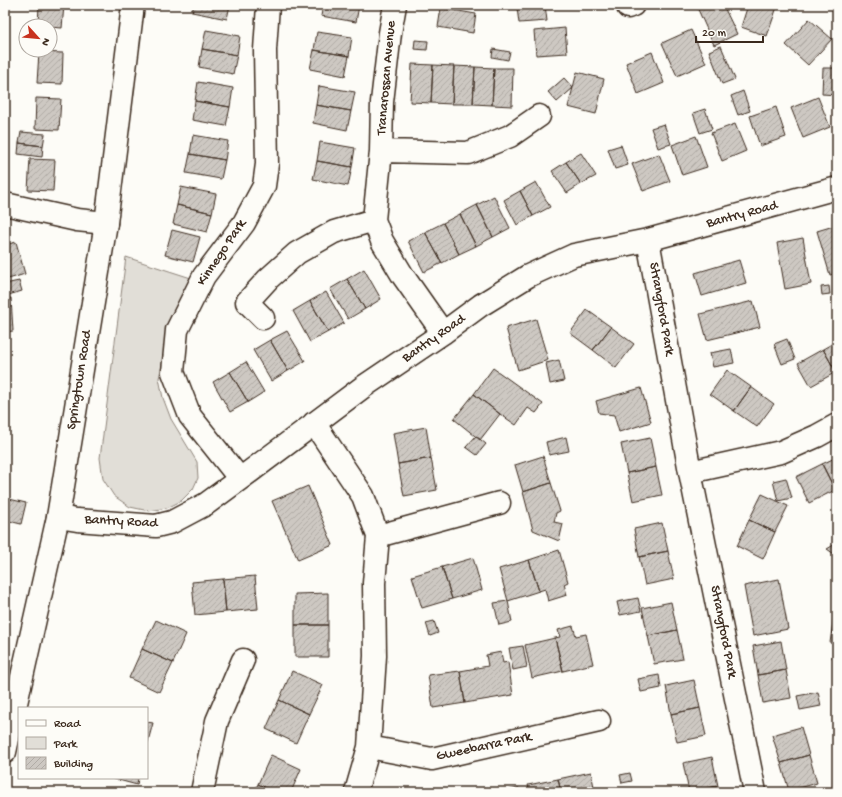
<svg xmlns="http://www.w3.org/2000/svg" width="842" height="797" font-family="'Gochi Hand',sans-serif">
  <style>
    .green { fill: #e1ded7; stroke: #8e847a }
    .building { fill: url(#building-hatch); stroke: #3b2a1e }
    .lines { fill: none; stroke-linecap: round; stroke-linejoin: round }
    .street-casing { stroke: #3b2a1e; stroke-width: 25 }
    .secondary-casing { stroke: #3b2a1e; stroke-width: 25 }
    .street { stroke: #fdfcf7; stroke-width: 22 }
    .secondary { stroke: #fdfcf7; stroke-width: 22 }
    .labels { text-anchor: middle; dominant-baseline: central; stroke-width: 3; stroke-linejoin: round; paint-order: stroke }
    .street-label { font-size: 14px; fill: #3b2a1e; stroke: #fdfcf7 }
  </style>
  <defs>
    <pattern id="building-hatch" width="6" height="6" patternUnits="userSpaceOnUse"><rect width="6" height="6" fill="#cdc8c2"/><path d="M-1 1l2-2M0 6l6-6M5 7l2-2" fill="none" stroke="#b1aca6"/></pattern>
  </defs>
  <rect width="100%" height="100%" fill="#fdfcf7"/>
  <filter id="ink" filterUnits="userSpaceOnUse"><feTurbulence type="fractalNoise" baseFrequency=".025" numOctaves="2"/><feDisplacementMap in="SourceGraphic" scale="8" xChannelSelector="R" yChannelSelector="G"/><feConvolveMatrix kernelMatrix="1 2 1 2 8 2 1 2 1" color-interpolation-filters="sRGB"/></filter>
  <g filter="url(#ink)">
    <!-- green -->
    <path class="green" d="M126 257 191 278 179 301 171 328 159 378 163 398 171 419 197 462 198 478 193 489 181 501 167 508 149 511 130 507 114 496 103 479 100 458Z"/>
    <!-- building -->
    <path class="building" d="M39 5H64L62 28 50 27V26H38Z
      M194 5H230L227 19 192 12Z
      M323 5H359L356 22 321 16Z
      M545 5 547 21 519 23 517 8Z
      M696 5H723L737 34 714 45Z
      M748 5H772L777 7 767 36 741 27Z
      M441 8 476 14 473 33 438 27Z
      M809 19 832 39 808 65 786 45Z
      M565 28 567 53 536 55 534 31Z
      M206 30 240 36 237 55 202 49Z
      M691 30 706 63 677 76 662 43Z
      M317 32 352 37 349 56 314 50Z
      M25 37H26V49H23Z
      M415 40 428 41 427 50 414 49Z
      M721 46 735 79 722 84 709 51Z
      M202 49 237 55 233 74 199 67Z
      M493 49 510 52 508 60 492 57Z
      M314 50 349 56 345 76 310 69Z
      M39 52 63 53 62 84 37 83Z
      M652 52 664 83 638 94 626 63Z
      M412 64 433 65 431 103 410 102Z
      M433 65 454 66 452 104 431 103Z
      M454 66 475 67 473 104H452Z
      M475 67 494 68 492 105 473 104Z
      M494 68H513L512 106 492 105Z
      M823 68H837V95L822 94Z
      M577 72 604 79 596 114 568 107Z
      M564 78 573 88 557 102 548 92Z
      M198 82 233 88 230 107 195 101Z
      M319 86 355 92 351 111 316 105Z
      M743 91 750 111 738 115 731 96Z
      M818 97 830 127 803 138 791 108Z
      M36 98 61 99 59 130 35 129Z
      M195 101 230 107 226 126 192 120Z
      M316 105 351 111 347 130 313 123Z
      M776 107 786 137 760 146 750 116Z
      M705 109 712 129 700 133 693 113Z
      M664 124 671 144 658 148 651 128Z
      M735 124 746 151 722 161 711 133Z
      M21 132 45 134 43 146 19 143Z
      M193 135 228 141 225 160 190 154Z
      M696 136 707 167 682 175 672 145Z
      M320 142 355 148 352 167 317 161Z
      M19 143 43 146 42 157 18 154Z
      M621 145 628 165 615 169 608 149Z
      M581 153 596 176 581 184 566 162Z
      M190 154 225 160 221 179 186 173Z
      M659 154 670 181 643 191 632 164Z
      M30 159 55 160 53 191 28 190Z
      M317 161 352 167 348 186 313 179Z
      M566 162 581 184 567 193 552 171Z
      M536 182 550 207 533 216 520 191Z
      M181 187 216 194 212 213 177 205Z
      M520 191 533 216 517 225 504 200Z
      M494 196 510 228 493 237 477 205Z
      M177 205 212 213 207 232 173 224Z
      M477 205 493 237 476 246 460 214Z
      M460 214 476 246 459 254 443 223Z
      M443 223 459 254 442 263 425 232Z
      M837 225V273L830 275 817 231Z
      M172 230 200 237 193 262 165 255Z
      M425 232 442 263 424 272 408 241Z
      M803 238 811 284 785 289 777 243Z
      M16 242 25 274 5 280V245Z
      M739 260 746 283 702 296 695 273Z
      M364 269 381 299 365 309 347 279Z
      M347 279 365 309 348 319 330 289Z
      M19 281 22 291 5 296V284Z
      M829 286 830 294 822 295 821 287Z
      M326 292 344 323 328 332 310 301Z
      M11 298 13 331 5 332V299Z
      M310 301 328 332 310 342 293 311Z
      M753 301 760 327 707 340 700 314Z
      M587 310 611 327 593 350 570 333Z
      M536 319 548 360 518 370 506 328Z
      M611 327 634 344 616 368 593 350Z
      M287 331 305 361 288 371 270 340Z
      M787 339 795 359 782 364 774 344Z
      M270 340 288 371 271 381 253 350Z
      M837 341V372H836L823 349Z
      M731 349 734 363 713 367 710 353Z
      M823 349 836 372 811 386 798 363Z
      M559 360 564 381 550 384 546 363Z
      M246 362 264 392 248 402 230 372Z
      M5 363H7L5 389Z
      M493 368 543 404 536 413 528 408 516 425 500 414 474 394Z
      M727 370 751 387 734 411 710 394Z
      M230 372 248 402 230 412 213 382Z
      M751 387 774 404 757 427 734 411Z
      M641 388 651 422 619 432 614 415 599 413 596 401Z
      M474 394 500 414 480 440 454 419Z
      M426 427 431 458 398 464 393 433Z
      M476 436 486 444 477 455 466 447Z
      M566 437 569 451 549 455 546 442Z
      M650 438 656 467 627 473 621 444Z
      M543 456 551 483 523 492 515 465Z
      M837 457V489L835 490 822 464Z
      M431 458 437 490 404 496 398 464Z
      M822 464 835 490 809 503 796 477Z
      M656 467 662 495 633 501 627 473Z
      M786 478 792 498 778 501 773 481Z
      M551 483 560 511 556 513 554 522 563 524 559 541 533 530 523 492Z
      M308 486 333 545 298 560 272 501Z
      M762 494 788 506 775 532 749 520Z
      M5 498 26 503 21 524 5 520Z
      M749 520 775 532 763 559 737 546Z
      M662 523 668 551 639 557 634 529Z
      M837 543V556L827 549Z
      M559 550 568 582 564 584 567 595 548 601 545 589 539 591 529 560Z
      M668 551 674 579 645 585 639 557Z
      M473 558 482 590 452 599 442 567Z
      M529 560 539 591 508 601 499 569Z
      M442 567 452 599 422 608 412 576Z
      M255 576 258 609 226 612 223 579Z
      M223 579 226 612 195 615 192 582Z
      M779 579 788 629 753 636 744 586Z
      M328 593V625H295V594Z
      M837 593V615H834Z
      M638 598 641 611 620 615 617 602Z
      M508 601 512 622 499 625 494 603Z
      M671 602 677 630 648 636 642 608Z
      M834 615H837V644L830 643Z
      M156 620 186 634 173 663 142 649Z
      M434 621 438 633 430 636 426 623Z
      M295 625H328V657H295Z
      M573 626 576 636 586 634 593 664 563 671 555 638 560 637 558 630Z
      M677 630 683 659 654 664 648 636Z
      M555 638 563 671 532 678 525 645Z
      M781 641 786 670 758 675 753 646Z
      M835 644H837V658H832Z
      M523 646 527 667 513 670 509 648Z
      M142 649 173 663 159 692 129 678Z
      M501 652 503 663 508 662 513 695 465 703 460 671 488 666 486 655Z
      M786 670 791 698 763 703 758 675Z
      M292 671 323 685 309 714 279 700Z
      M460 671 465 703 433 708 428 675Z
      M659 675 661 688 641 692 638 679Z
      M694 680 700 708 671 714 666 686Z
      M818 692 821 706 800 710 797 696Z
      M279 700 309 714 296 743 266 729Z
      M700 708 706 736 677 742 671 714Z
      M147 722 153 723 147 745Z
      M801 727 809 755 781 763 772 735Z
      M271 755 301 769 291 792H274L258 784Z
      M809 755 817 783 789 791 781 763Z
      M712 757 718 786 689 792 683 763Z
      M591 772 595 792H561L558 779Z
      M630 773 632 781 622 783 620 775Z
      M111 778H138L137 785Z
      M558 779 561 792H530L528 785Z
      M258 784 274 792H254Z
      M718 786 719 792H689Z
      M519 788V792H501Z
      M102 789 116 792H102Z"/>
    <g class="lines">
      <!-- street casing -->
      <g class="street-casing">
        <path id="street" d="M395 5 390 33 382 102 381 151 374 220 382 241 403 276 443 333
          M628 7 633 5
          M381 151 468 153 510 136 539 116
          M5 204 77 220 106 223
          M648 240 690 472 755 792
          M263 318 247 302 268 279 297 253 334 232 374 220
          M314 423 363 496 378 536 374 583 375 656 369 747 356 792
          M690 472 781 452 817 436 837 425
          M240 479 190 416 173 372 177 330 204 276 244 223 264 186 267 164 265 50 268 5
          M58 517 77 520 156 526 172 522 206 504 240 479 363 387 443 333 481 305 528 276 574 255 648 240 837 188
          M378 536 499 503
          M369 747 432 759 599 721
          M202 792 217 721 243 660"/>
      </g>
      <!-- secondary casing -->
      <g class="secondary-casing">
        <path id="secondary" d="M5 752 58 517 106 223 133 5"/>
      </g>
      <!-- street -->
      <use href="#street" class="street"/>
      <!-- secondary -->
      <use href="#secondary" class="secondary"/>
    </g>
  </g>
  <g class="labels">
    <!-- street labels -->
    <g class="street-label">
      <text transform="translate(387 78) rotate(-85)">Tranarossan Avenue</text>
      <text transform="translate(742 215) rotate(-15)">Bantry Road</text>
      <text transform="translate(222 253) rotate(-56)">Kinnego Park</text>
      <text transform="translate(661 309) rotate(80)">Strangford Park</text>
      <text transform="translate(434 339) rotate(-35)">Bantry Road</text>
      <text transform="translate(80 380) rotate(-81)">Springtown Road</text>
      <text transform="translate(121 522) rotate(3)">Bantry Road</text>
      <text transform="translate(723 632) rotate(79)">Strangford Park</text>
      <text transform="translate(484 747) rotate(-12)">Gweebarra Park</text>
    </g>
  </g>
  <!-- margin -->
  <rect width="842" height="797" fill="none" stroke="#fdfcf7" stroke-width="20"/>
  <rect x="10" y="10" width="822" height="777" fill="none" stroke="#3b2a1e" stroke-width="1.5" filter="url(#ink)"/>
  <!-- legend -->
  <rect x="18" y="707" width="130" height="72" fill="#fdfcf7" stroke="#afa8a0"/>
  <rect x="26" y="720" width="20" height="6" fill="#fdfcf7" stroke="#afa8a0"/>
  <text x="54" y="727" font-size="12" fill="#3b2a1e">Road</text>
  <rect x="26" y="737" width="20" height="12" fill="#e1ded7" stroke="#afa8a0"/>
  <text x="54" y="747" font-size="12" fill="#3b2a1e">Park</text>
  <rect x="26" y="757" width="20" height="12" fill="url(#building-hatch)" stroke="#afa8a0"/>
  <text x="54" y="767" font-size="12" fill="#3b2a1e">Building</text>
  <!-- north arrow -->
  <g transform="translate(38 38) rotate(117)"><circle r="19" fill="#fdfcf7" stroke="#afa8a0"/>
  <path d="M0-3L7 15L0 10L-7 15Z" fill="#c8321e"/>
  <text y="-6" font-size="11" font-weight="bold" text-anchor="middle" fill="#3b2a1e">N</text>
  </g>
  <!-- scale -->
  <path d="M696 36v6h67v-6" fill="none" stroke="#3b2a1e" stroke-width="2"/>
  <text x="702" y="36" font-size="12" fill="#3b2a1e" stroke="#fdfcf7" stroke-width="3" paint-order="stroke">20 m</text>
</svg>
